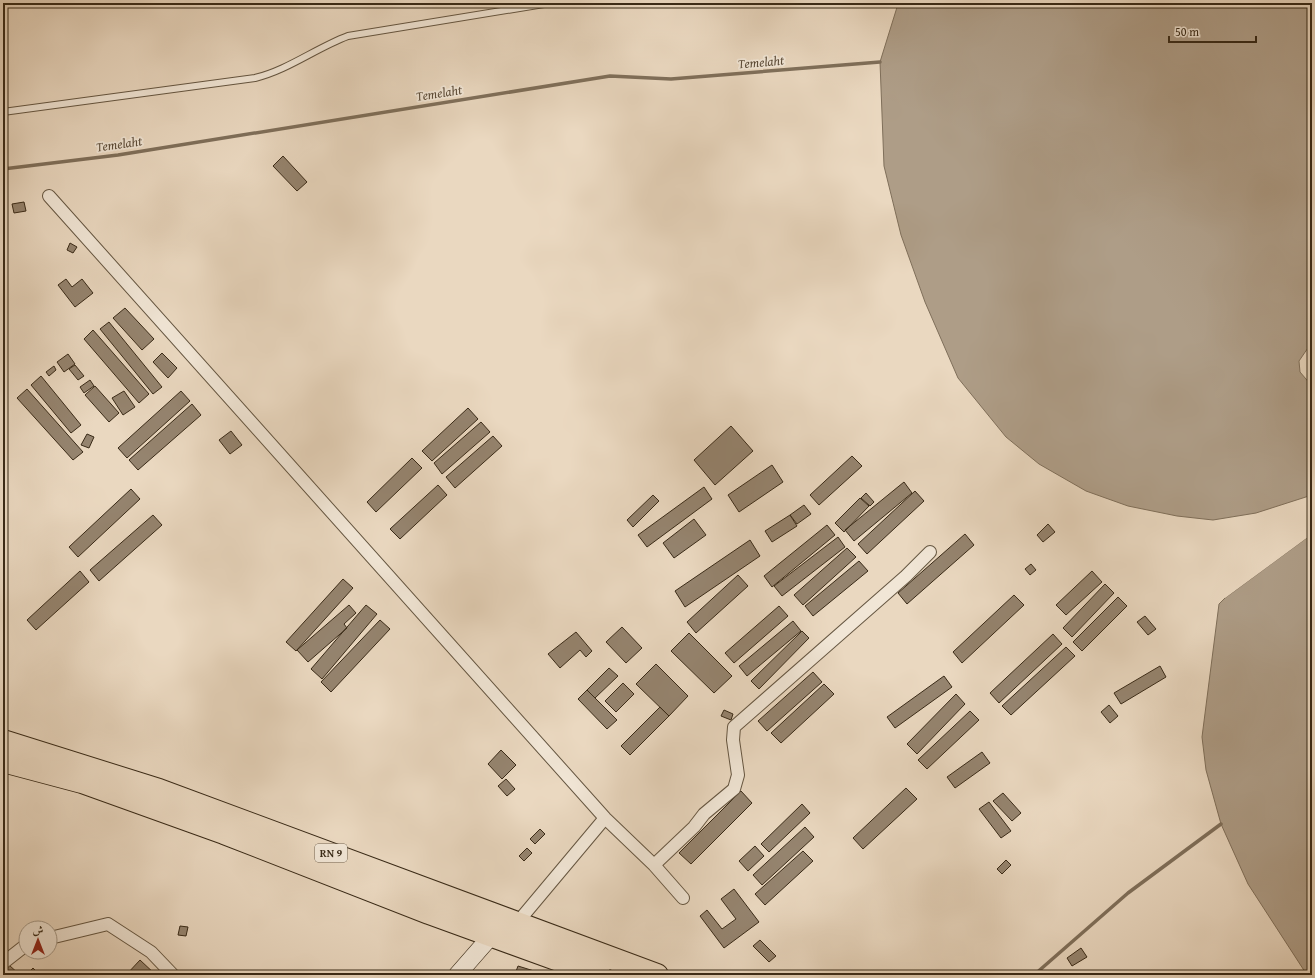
<svg xmlns="http://www.w3.org/2000/svg" width="1315" height="978" font-family="'Gentium Book Plus',Amiri,serif">
  <style>
    .water { fill: #ae9d87; stroke: #7f6f5a }
    .pier { fill: #ead8c0 }
    .lines { fill: none; stroke-linecap: round; stroke-linejoin: round }
    .stream { stroke: #7f6f5a; stroke-width: 3.5 }
    .building { fill: #95846f; stroke: #392a17 }
    .lane-casing { stroke: #655641; stroke-width: 8 }
    .street-casing { stroke: #655641; stroke-width: 14 }
    .secondary-casing { stroke: #392a17; stroke-width: 18 }
    .highway-casing { stroke: #392a17; stroke-width: 24 }
    .lane { stroke: #f1e6d6; stroke-width: 6 }
    .street { stroke: #f1e6d6; stroke-width: 12 }
    .secondary { stroke: #f1e6d6; stroke-width: 17 }
    .highway { stroke: #ead8c0; stroke-width: 22 }
    .labels { text-anchor: middle; dominant-baseline: central; stroke-width: 3.5; stroke-linejoin: round; paint-order: stroke }
    .shield { fill: #f1e6d6; stroke: #706250; stroke-width: 1 }
    .shield-label { font-size: 11px; font-weight: bold; fill: #392a17 }
    .water-label { font-size: 13px; font-style: italic; fill: #5c4c39; stroke: #f1e6d6 }
  </style>
  <rect width="100%" height="100%" fill="#ead8c0"/>
  <filter id="stains"><feTurbulence type="fractalNoise" baseFrequency=".005" numOctaves="4"/><feColorMatrix values="0 0 0 0 .2 0 0 0 0 .09 0 0 0 0 .02 0 0 0 .5 -.17"/></filter>
  <radialGradient id="worn" r=".72"><stop offset=".6" stop-color="#630" stop-opacity="0"/><stop offset="1" stop-color="#630" stop-opacity=".3"/></radialGradient>
  <!-- water -->
  <path class="water" d="M902 3H1312V342L1299 361 1300 372 1312 386V495L1256 513 1213 520 1177 516 1128 506 1086 491 1039 464 1006 437 958 378 925 302 901 235 884 166 880 62 898 4Z
    M1312 534V975H1307L1248 884 1221 824 1206 770 1202 737 1219 604 1225 598Z"/>
  <!-- pier -->
  <path class="pier" d="M1312 532V534L1225 598 1223 597Z"/>
  <g class="lines">
    <!-- stream -->
    <path class="stream" d="M3 169 118 155 610 76 671 79 880 62
      M1034 975 1128 893 1221 824"/>
  </g>
  <!-- building -->
  <path class="building" d="M283 156 307 182 297 191 273 166Z
    M24 202 26 211 14 213 12 204Z
    M70 243 77 247 73 253 67 250Z
    M66 279 72 287 82 279 93 293 75 307 58 285Z
    M125 308 154 339 142 350 113 318Z
    M109 322 162 387 153 394 100 329Z
    M93 330 149 394 139 403 84 339Z
    M162 353 177 368 168 378 153 362Z
    M68 354 75 364 64 372 57 362Z
    M75 365 84 376 78 380 69 369Z
    M54 366 56 370 49 376 46 372Z
    M41 376 81 425 71 433 31 385Z
    M90 380 94 386 84 393 80 387Z
    M95 386 119 413 109 422 85 395Z
    M27 389 83 452 73 460 17 398Z
    M124 391 135 407 123 415 112 398Z
    M181 391 190 401 127 458 118 448Z
    M192 404 201 415 138 470 129 460Z
    M468 408 478 419 432 461 422 451Z
    M481 422 490 432 442 474 434 463Z
    M731 426 753 451 715 485 694 460Z
    M231 431 242 445 230 454 219 440Z
    M87 434 94 437 89 448 81 445Z
    M493 436 502 446 455 488 446 477Z
    M852 456 862 466 819 505 810 495Z
    M412 458 422 468 376 512 367 502Z
    M772 465 783 482 739 512 728 495Z
    M904 482 912 493 854 541 845 530Z
    M438 485 447 495 400 539 390 529Z
    M704 487 712 499 647 547 638 535Z
    M131 489 140 499 78 557 69 547Z
    M915 491 924 501 867 554 858 544Z
    M866 493 874 502 870 506 861 498Z
    M653 495 659 501 633 527 627 520Z
    M860 498 869 506 844 532 835 523Z
    M804 505 811 514 797 524 790 515Z
    M153 515 162 525 99 581 90 570Z
    M790 515 797 526 772 542 765 531Z
    M694 519 706 535 674 558 663 543Z
    M1048 524 1055 532 1043 542 1037 535Z
    M827 525 835 535 772 587 764 576Z
    M965 534 974 545 907 604 898 593Z
    M838 537 845 547 782 596 774 586Z
    M750 540 760 556 685 607 675 591Z
    M847 548 856 557 803 605 794 595Z
    M859 561 868 571 813 616 805 606Z
    M1031 564 1036 570 1030 575 1025 569Z
    M80 571 89 582 36 630 27 620Z
    M1092 571 1102 582 1066 615 1056 605Z
    M738 575 748 586 696 633 687 622Z
    M343 579 353 588 296 651 286 642Z
    M1105 584 1114 593 1072 637 1063 628Z
    M1014 595 1024 605 962 663 953 652Z
    M1118 597 1127 606 1082 651 1073 642Z
    M349 605 356 613 344 624 347 628 308 662 297 650Z
    M366 605 377 614 322 679 311 669Z
    M779 606 788 616 734 663 725 653Z
    M1145 616 1156 629 1148 635 1137 622Z
    M380 620 390 629 331 692 321 682Z
    M793 621 801 631 747 676 739 666Z
    M622 627 642 648 626 663 606 642Z
    M802 631 809 638 759 689 751 681Z
    M576 632 592 651 586 657 580 650 560 668 548 654Z
    M689 633 732 676 714 693 671 651Z
    M1053 634 1062 644 999 703 990 693Z
    M1066 647 1075 656 1011 715 1002 706Z
    M656 664 688 696 669 716 636 684Z
    M1160 666 1166 677 1121 704 1114 693Z
    M609 668 618 676 595 698 587 690Z
    M813 672 822 682 767 731 758 721Z
    M944 676 952 687 895 728 887 717Z
    M623 683 634 694 616 712 605 701Z
    M824 684 834 694 781 743 771 733Z
    M587 690 617 720 607 729 578 699Z
    M956 694 965 704 917 754 907 744Z
    M1109 705 1118 716 1110 723 1101 712Z
    M660 707 669 716 630 755 621 746Z
    M724 710 733 714 731 720 721 716Z
    M970 711 979 720 927 769 918 760Z
    M501 750 516 765 502 779 488 764Z
    M982 752 990 763 955 788 947 777Z
    M506 779 515 789 507 796 498 786Z
    M906 788 917 799 863 849 853 838Z
    M741 791 752 803 691 864 679 853Z
    M1003 793 1021 813 1012 821 993 801Z
    M989 802 1011 831 1001 838 979 809Z
    M802 804 810 813 769 852 761 844Z
    M805 827 814 837 762 885 753 875Z
    M540 829 545 834 535 844 530 839Z
    M755 846 764 856 748 871 739 861Z
    M527 848 532 853 524 861 519 856Z
    M803 851 813 861 765 905 755 894Z
    M1006 860 1011 865 1002 874 997 869Z
    M734 889 759 922 724 948 700 916 707 910 722 929 736 919 721 899Z
    M180 926 188 927 186 936 178 935Z
    M760 940 776 956 769 962 753 946Z
    M1081 948 1087 957 1072 966 1067 958Z
    M140 960 156 975H126Z
    M9 965 20 975H3V971Z
    M518 966 547 975 515 974Z
    M33 968 40 975H26Z"/>
  <g class="lines">
    <!-- lane casing -->
    <g class="lane-casing">
      <path id="lane" d="M3 112 255 78C288 70 316 48 348 36L550 3"/>
    </g>
    <!-- street casing -->
    <g class="street-casing">
      <path id="street" d="M49 196 605 818 654 865 683 898
        M654 865 694 827 704 814 734 789 738 775 733 740 734 727 906 576 930 552
        M517 923 605 818
        M50 938 108 924 151 952 173 975
        M3 963 26 945"/>
    </g>
    <!-- secondary casing -->
    <g class="secondary-casing">
      <path id="secondary" d="M457 975 499 927"/>
    </g>
    <!-- highway casing -->
    <g class="highway-casing">
      <path id="highway" d="M3 741 159 790 657 975
        M3 761 82 782 224 833 429 913 600 975"/>
    </g>
    <!-- lane -->
    <use href="#lane" class="lane"/>
    <!-- street -->
    <use href="#street" class="street"/>
    <!-- secondary -->
    <use href="#secondary" class="secondary"/>
    <!-- highway -->
    <use href="#highway" class="highway"/>
  </g>
  <g class="labels">
    <!-- shield labels -->
    <rect class="shield" x="315" y="844" width="32" height="18" rx="3"/>
    <g class="shield-label">
      <text x="331" y="853">RN 9</text>
    </g>
    <!-- water labels -->
    <g class="water-label">
      <text transform="translate(761 62) rotate(-5)">Temelaht</text>
      <text transform="translate(439 93) rotate(-9)">Temelaht</text>
      <text transform="translate(119 144) rotate(-8)">Temelaht</text>
    </g>
  </g>
  <!-- margin -->
  <rect width="1315" height="978" fill="none" stroke="#ead8c0" stroke-width="16"/>
  <rect x="4" y="4" width="1307" height="970" fill="none" stroke="#392a17" stroke-width="2"/>
  <rect x="8" y="8" width="1299" height="962" fill="none" stroke="#392a17"/>
  <!-- north arrow -->
  <g transform="translate(38 940)"><circle r="19" fill="#f1e6d6" stroke="#a79b8a"/>
  <path d="M0-3L7 15L0 10L-7 15Z" fill="#8f2418"/>
  <text y="-6" font-size="11" font-weight="bold" text-anchor="middle" fill="#392a17">ش</text>
  </g>
  <!-- scale -->
  <path d="M1169 36v6h87v-6" fill="none" stroke="#392a17" stroke-width="2"/>
  <text x="1175" y="36" font-size="12" fill="#392a17" stroke="#f1e6d6" stroke-width="3" paint-order="stroke">50 m</text>
  <rect width="100%" height="100%" filter="url(#stains)"/>
  <rect width="100%" height="100%" fill="url(#worn)"/>
</svg>
